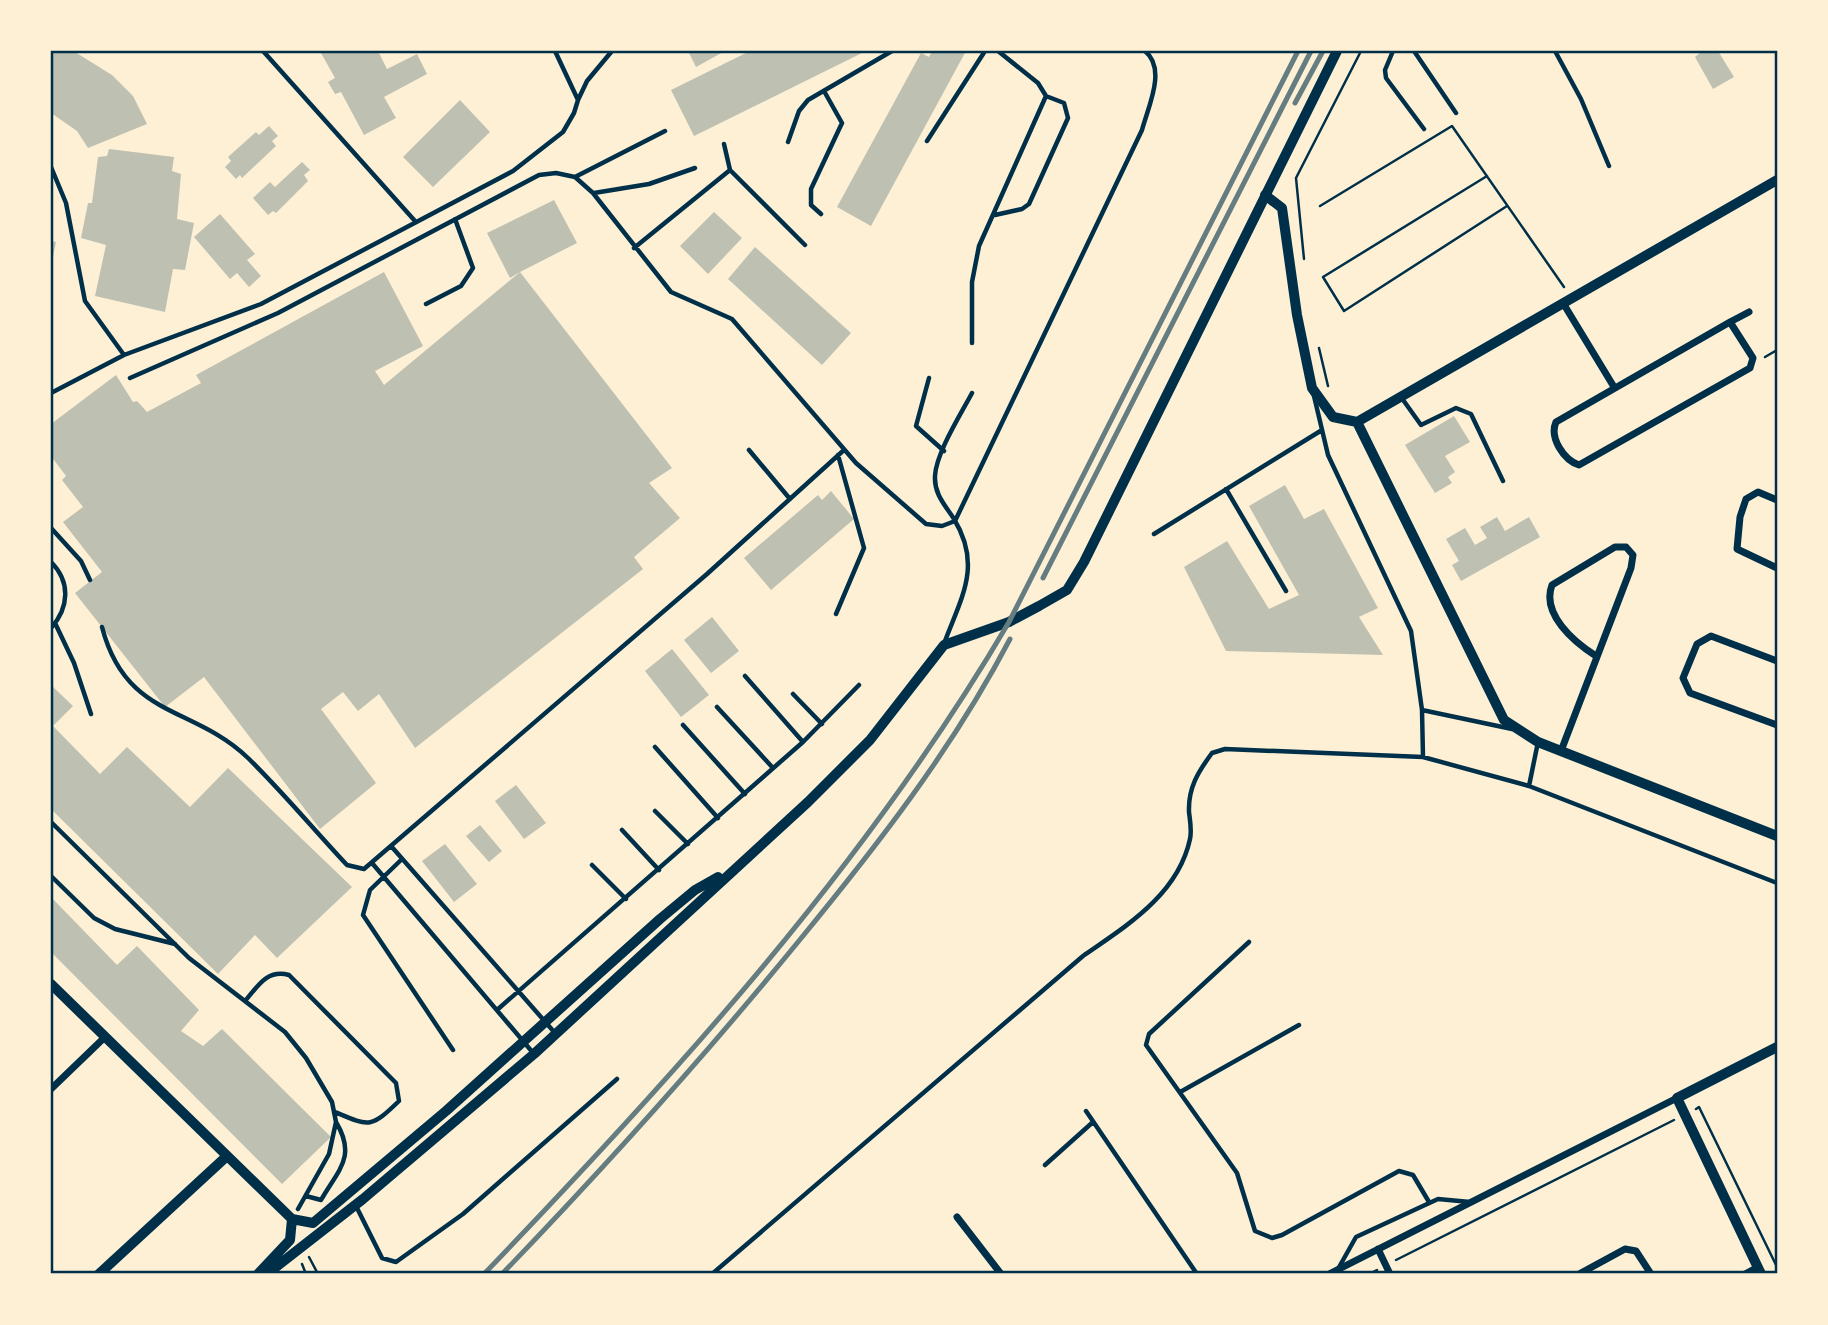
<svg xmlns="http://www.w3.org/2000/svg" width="1828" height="1325" font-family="'Archivo Narrow',sans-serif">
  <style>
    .building { fill: #bec0b2 }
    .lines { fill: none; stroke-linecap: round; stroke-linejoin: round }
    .path { stroke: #003049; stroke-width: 2.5 }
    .service { stroke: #003049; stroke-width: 4.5 }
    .minor { stroke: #003049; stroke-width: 7 }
    .tertiary { stroke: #003049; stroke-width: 10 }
    .secondary { stroke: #003049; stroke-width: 10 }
    .rail { stroke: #657d81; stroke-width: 5 }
    .neatline { fill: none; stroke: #003049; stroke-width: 2.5 }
  </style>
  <rect width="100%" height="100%" fill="#fdf0d5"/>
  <!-- building -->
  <path class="building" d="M51 51 75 52 112 75 133 96 147 124 88 148 77 131 51 113Z
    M325 51H384L379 53 387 69 417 54 427 74 384 97 396 118 364 135 341 92 335 94 328 82 335 78 321 53Z
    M688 51H725L696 67Z
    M750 51H862V53L694 136 671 90Z
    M932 51H966L871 226 837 207 921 53 929 57Z
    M1702 51H1718L1734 77 1713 89 1695 57Z
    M460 100 490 132 433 187 403 157Z
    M269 126 278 136 272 141 276 146 242 178 240 175 236 179 225 167 231 161 228 157 256 132 259 135Z
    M109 149 174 157 172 171 181 174 177 219 194 223 185 270 173 269 165 312 95 296 106 245 81 238 88 203H92L98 157 107 156Z
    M302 162 310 170 304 175 308 181 276 213 273 211 268 215 253 198 270 182 275 187Z
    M554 200 577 243 520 272 672 468 649 483 680 518 634 557 643 569 415 748 379 694 358 711 343 692 321 709 376 783 320 829 204 677 165 707 75 593 102 572 63 522 83 507 62 480 66 476 51 456V424L116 375 133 402 137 401 147 412 201 383 196 375 384 272 423 346 375 371 384 385 520 272 510 278 487 233Z
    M714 212 742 238 708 274 680 246Z
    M220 214 255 254 247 260 261 276 249 287 237 273 230 279 194 237Z
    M51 241 56 242 53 257H51Z
    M755 247 851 333 822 365 728 279Z
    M1454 416 1470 442 1445 456 1455 472 1448 477 1452 483 1435 493 1405 445Z
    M1285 485 1304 519 1324 509 1378 608 1359 617 1383 655 1226 651 1184 567 1227 541 1269 609 1299 595 1249 506Z
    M831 491 854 519 771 590 744 558 818 495 822 500Z
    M1497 517 1505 531 1529 517 1540 537 1461 581 1452 565 1459 561 1446 539 1465 528 1475 545 1487 538 1480 527Z
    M712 617 739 651 711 673 684 640Z
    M672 649 709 695 681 717 645 671Z
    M51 685 73 706 53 726 100 774 127 747 190 807 228 768 352 887 277 958 255 935 218 974 51 809Z
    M516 785 546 823 524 839 495 801Z
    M480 825 502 851 489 862 466 836Z
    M445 844 477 884 454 902 422 861Z
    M51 897 117 965 137 946 199 1010 181 1031 203 1046 222 1029 331 1137 282 1184 51 952Z"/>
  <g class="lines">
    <!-- path -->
    <path class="path" d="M1487 176 1323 277 1344 311 1507 206
      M1320 206 1452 126 1564 287
      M1304 259 1296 178 1361 51
      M1319 348 1328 386
      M1765 357 1777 350
      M1696 1109 1699 1107 1777 1267
      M309 1257 318 1274
      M1396 1260 1674 1120
      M302 1264 306 1274
      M1369 1274 1377 1270"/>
    <!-- service -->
    <path class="service" d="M263 51 415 221
      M1393 51 1385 70 1386 78 1424 129
      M1414 51 1456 113
      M1555 51 1581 99 1609 166
      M578 100 587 81 612 51
      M927 141 985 51
      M788 142 799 111 808 100 892 51
      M724 144 730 170 805 245
      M51 167 66 203 85 301 124 355
      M575 177 665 131
      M594 193 649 184 695 168
      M821 214 811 205V189L842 123 824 91
      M995 215 1022 209 1029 204 1068 118 1064 103 1046 96
      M634 248 730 170
      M426 304 461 286 473 268 455 219
      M972 343V282L979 246 1046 96 1038 83 998 51
      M130 378 278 313 539 175 556 173 575 177 593 193 671 292 732 319 856 463 926 524 942 526 955 521 1142 130C1148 107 1167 69 1145 51
      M929 378 916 426 944 451
      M51 393 124 355 261 304 513 171 563 132 574 113 578 100 555 51
      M1314 396 1328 455 1411 631 1422 710 1423 757
      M1401 397 1421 425 1456 408 1471 414 1503 481
      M749 450 790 499
      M1226 489 1286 591
      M51 528 81 561 90 580
      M1154 534 1322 430
      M51 562C71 582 69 608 51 628
      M836 614 864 548 838 455
      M55 623 74 663 91 714
      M102 627C126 719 193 705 248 758 283 792 314 830 347 865L364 869 707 574 844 450
      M945 641C962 596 982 565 954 519 945 505 934 494 935 476 936 453 961 414 972 393
      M745 676 803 742
      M793 694 822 724
      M717 707 773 768
      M1422 710 1512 729
      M683 725 745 794
      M655 747 718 818
      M1529 786 1538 742
      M655 811 688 844
      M51 822 189 958 285 1032 306 1058 332 1102 336 1122 329 1154 298 1209
      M622 830 659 870
      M391 846 555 1033
      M402 859 370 890 363 915 453 1050
      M372 863 534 1054
      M592 865 626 899
      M51 876 94 918 115 929 175 944
      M1249 942 1149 1034 1146 1045 1237 1173 1255 1231 1272 1238 1282 1235 1399 1171 1413 1175 1429 1202
      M245 1001C258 986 267 969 289 975L396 1083 399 1101C371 1128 370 1127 335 1112
      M497 1010 803 742 859 685
      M1182 1091 1299 1025
      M1086 1111 1197 1274
      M1045 1165 1093 1122
      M306 1196 321 1200C338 1170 357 1157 336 1122
      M356 1206 382 1258 396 1262 463 1214 617 1079
      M1338 1269 1356 1237 1438 1199 1470 1202
      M712 1274 1083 956C1126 926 1178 895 1190 839 1192 830 1190 821 1189 812 1188 788 1198 772 1212 753L1225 749 1423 757 1529 786 1777 883"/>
    <!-- minor -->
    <path class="minor" d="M1563 303 1614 387
      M1730 322 1753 358 1750 368 1579 465C1564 460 1549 438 1556 422L1730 322 1749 312
      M1777 500 1758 492 1746 499 1740 517 1737 549 1777 568
      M1777 661 1711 636 1697 644 1683 678 1690 693 1777 725
      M1561 751 1631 568 1633 555 1626 547H1615L1552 585C1541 614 1574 642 1596 656
      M51 1089 105 1037
      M957 1217 1001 1274
      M1378 1249 1390 1274
      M1329 1274 1677 1098
      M1579 1274 1625 1249 1636 1251 1651 1274
      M1745 1274 1758 1267"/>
    <!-- tertiary -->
    <path class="tertiary" d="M1265 195 1282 208 1297 315 1312 388 1333 417 1357 422 1504 720 1538 742 1777 836
      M1357 422 1777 180
      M1761 1274 1677 1098 1777 1047"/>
    <!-- secondary -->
    <path class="secondary" d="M51 984 292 1219 313 1223 446 1111 660 919 695 890 718 877
      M99 1274 227 1156
      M258 1274 290 1240 292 1219
      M267 1274 363 1199 534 1054 808 802 870 740 944 645 1009 622 1039 606 1067 590 1084 562 1337 51"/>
    <!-- rail -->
    <path class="rail" d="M1295 103 1323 51
      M1043 578 1311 51
      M484 1274C677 1073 867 864 1009 622L1298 51
      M502 1274C605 1167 704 1057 798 942 876 847 952 750 1010 639"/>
  </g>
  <!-- border -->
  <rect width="1828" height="1325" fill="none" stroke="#fdf0d5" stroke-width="105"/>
  <rect x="52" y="52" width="1724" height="1220" class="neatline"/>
</svg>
